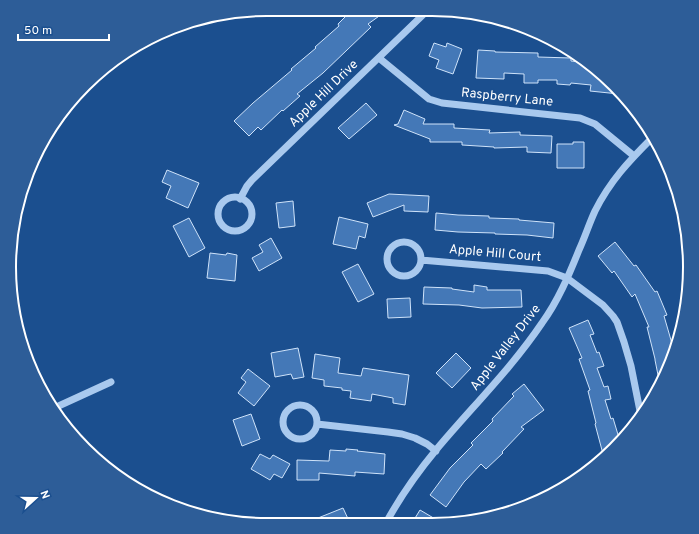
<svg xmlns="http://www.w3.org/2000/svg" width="699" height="534" font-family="Overpass,sans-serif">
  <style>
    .building { fill: #4478b7; stroke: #cfe3fa }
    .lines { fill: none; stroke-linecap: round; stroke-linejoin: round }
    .minor { stroke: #a9c9ee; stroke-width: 7 }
    .labels { text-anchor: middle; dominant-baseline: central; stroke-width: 3; stroke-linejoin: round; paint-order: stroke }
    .street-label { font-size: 13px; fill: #fff; stroke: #1b4f8f }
    .rim { fill: none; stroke: #fff; stroke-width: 2 }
  </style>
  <rect width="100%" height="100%" fill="#1b4f8f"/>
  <!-- building -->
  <path class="building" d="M353 9H389L368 24 371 27 323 73 297 94 300 96 283 111 282 110 261 130 258 127 249 136 234 121 253 103 292 70 291 69 316 48 315 47 339 26 338 24Z
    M434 43 446 47 447 43 462 49 453 74 436 68 439 60 429 56Z
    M478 50 495 51V52L538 53V57L571 58V61L590 63 619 94 590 91 591 85 571 83 570 85 557 84V80H538V83H524V74L504 73V79L476 78Z
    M366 103 377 115 349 139 338 128Z
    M404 110 425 119 423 124H454V128L490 130 489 133 520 132V135L552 136 551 153 527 152V147L494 148V147L462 145V142H430V139L394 125 398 124Z
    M573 142H584V168H557V144H573Z
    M167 170 199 183 188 208 166 198 171 186 162 182Z
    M389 194 429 196 428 212 404 211V205L373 217 367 203Z
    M293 201 295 226 279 228 276 203Z
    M436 213 458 215 489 216V218L519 219V220L554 223 553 238 527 235 495 234V233L458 232 435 230Z
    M339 217 368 224 365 238 359 236 356 249 333 244Z
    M189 218 205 248 189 257 173 226Z
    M271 238 282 258 259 271 252 258 263 252 259 245Z
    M615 242 634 266 636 265 655 292 657 291 667 315 664 316 673 347 659 380 655 360V359L647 327H649L635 294 632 297 614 271 612 273 598 256Z
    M210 253 226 255 227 253 237 255 235 281 207 278Z
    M358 264 374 294 358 302 342 272Z
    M474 285 487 287V290H521L522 307 482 308 459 305 423 304 424 287 452 288V289L474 292Z
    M410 298 411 317 388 318 387 299Z
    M588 320 594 334 590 335 597 353 599 352 604 366 597 368 604 387 608 386 611 399 605 400 611 419 613 418 619 438 603 454 595 424 596 423 588 391 590 390 579 359 582 358 569 328Z
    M298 348 304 377 293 379 291 374 275 377 271 353Z
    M456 353 471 368 452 388 436 373Z
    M315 354 340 358 338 373 361 376 363 368 409 375 405 405 393 403V398L372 394 371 401 350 398 351 391 342 390V388L324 386V380L312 378Z
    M248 369 270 386 254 406 238 393 246 382 241 378Z
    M524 384 544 410 521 427 524 429 502 452 503 453 486 469 481 464 464 482 446 507 430 495 450 468 473 445 471 443 493 421 492 419 514 396 512 394Z
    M251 414 260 439 242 446 233 420Z
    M346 449 358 450 357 451 385 454 384 474 355 472V476L319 473V480H297V460L329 461 330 450 346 451Z
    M260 454 270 459 273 455 290 464 282 478 274 474 270 480 251 469Z
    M343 508 350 523H308V522Z
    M420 510 442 523H412Z"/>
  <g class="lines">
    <!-- minor -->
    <path class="minor" d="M379 58 429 99 442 103 580 118 595 124 634 156
      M218 214a17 17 0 1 1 34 0a17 17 0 1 1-34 0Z
      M240 199 247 186 252 180 429 9
      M387 259a17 17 0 1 1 34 0a17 17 0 1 1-34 0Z
      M421 260 548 271 567 278 603 305 613 316 617 322 624 342 631 366 641 416
      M283 422a17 17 0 1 1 34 0a17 17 0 1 1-34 0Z
      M52 409 111 382
      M317 424 388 432 402 434 415 438 427 444 436 451
      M386 523C400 497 417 473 436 450 471 408 511 369 542 323 558 301 569 275 579 250 585 237 589 224 595 211 610 181 629 161 652 138"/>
  </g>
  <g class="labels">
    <!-- street labels -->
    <g class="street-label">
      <text transform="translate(324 94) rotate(-44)">Apple Hill Drive</text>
      <text transform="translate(507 98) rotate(6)">Raspberry Lane</text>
      <text transform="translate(495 254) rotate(5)">Apple Hill Court</text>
      <text transform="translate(506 348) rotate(-52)">Apple Valley Drive</text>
    </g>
  </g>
  <!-- crop -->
  <path d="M0 0H699V534H0ZM267 16H432A251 251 0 0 1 683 267V267A251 251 0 0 1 432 518H267A251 251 0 0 1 16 267V267A251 251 0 0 1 267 16Z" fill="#2d5d98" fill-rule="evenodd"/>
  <path class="rim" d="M267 16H432A251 251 0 0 1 683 267V267A251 251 0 0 1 432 518H267A251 251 0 0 1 16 267V267A251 251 0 0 1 267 16Z"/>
  <!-- north arrow -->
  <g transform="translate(36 498) rotate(69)" stroke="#1b4f8f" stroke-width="3" paint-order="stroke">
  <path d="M0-3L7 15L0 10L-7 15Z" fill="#ffffff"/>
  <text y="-6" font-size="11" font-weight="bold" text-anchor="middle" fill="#ffffff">N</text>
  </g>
  <!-- scale -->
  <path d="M18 34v6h91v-6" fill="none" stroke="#ffffff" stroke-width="2"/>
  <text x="24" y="34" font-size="12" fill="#ffffff" stroke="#1b4f8f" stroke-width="3" paint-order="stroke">50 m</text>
</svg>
